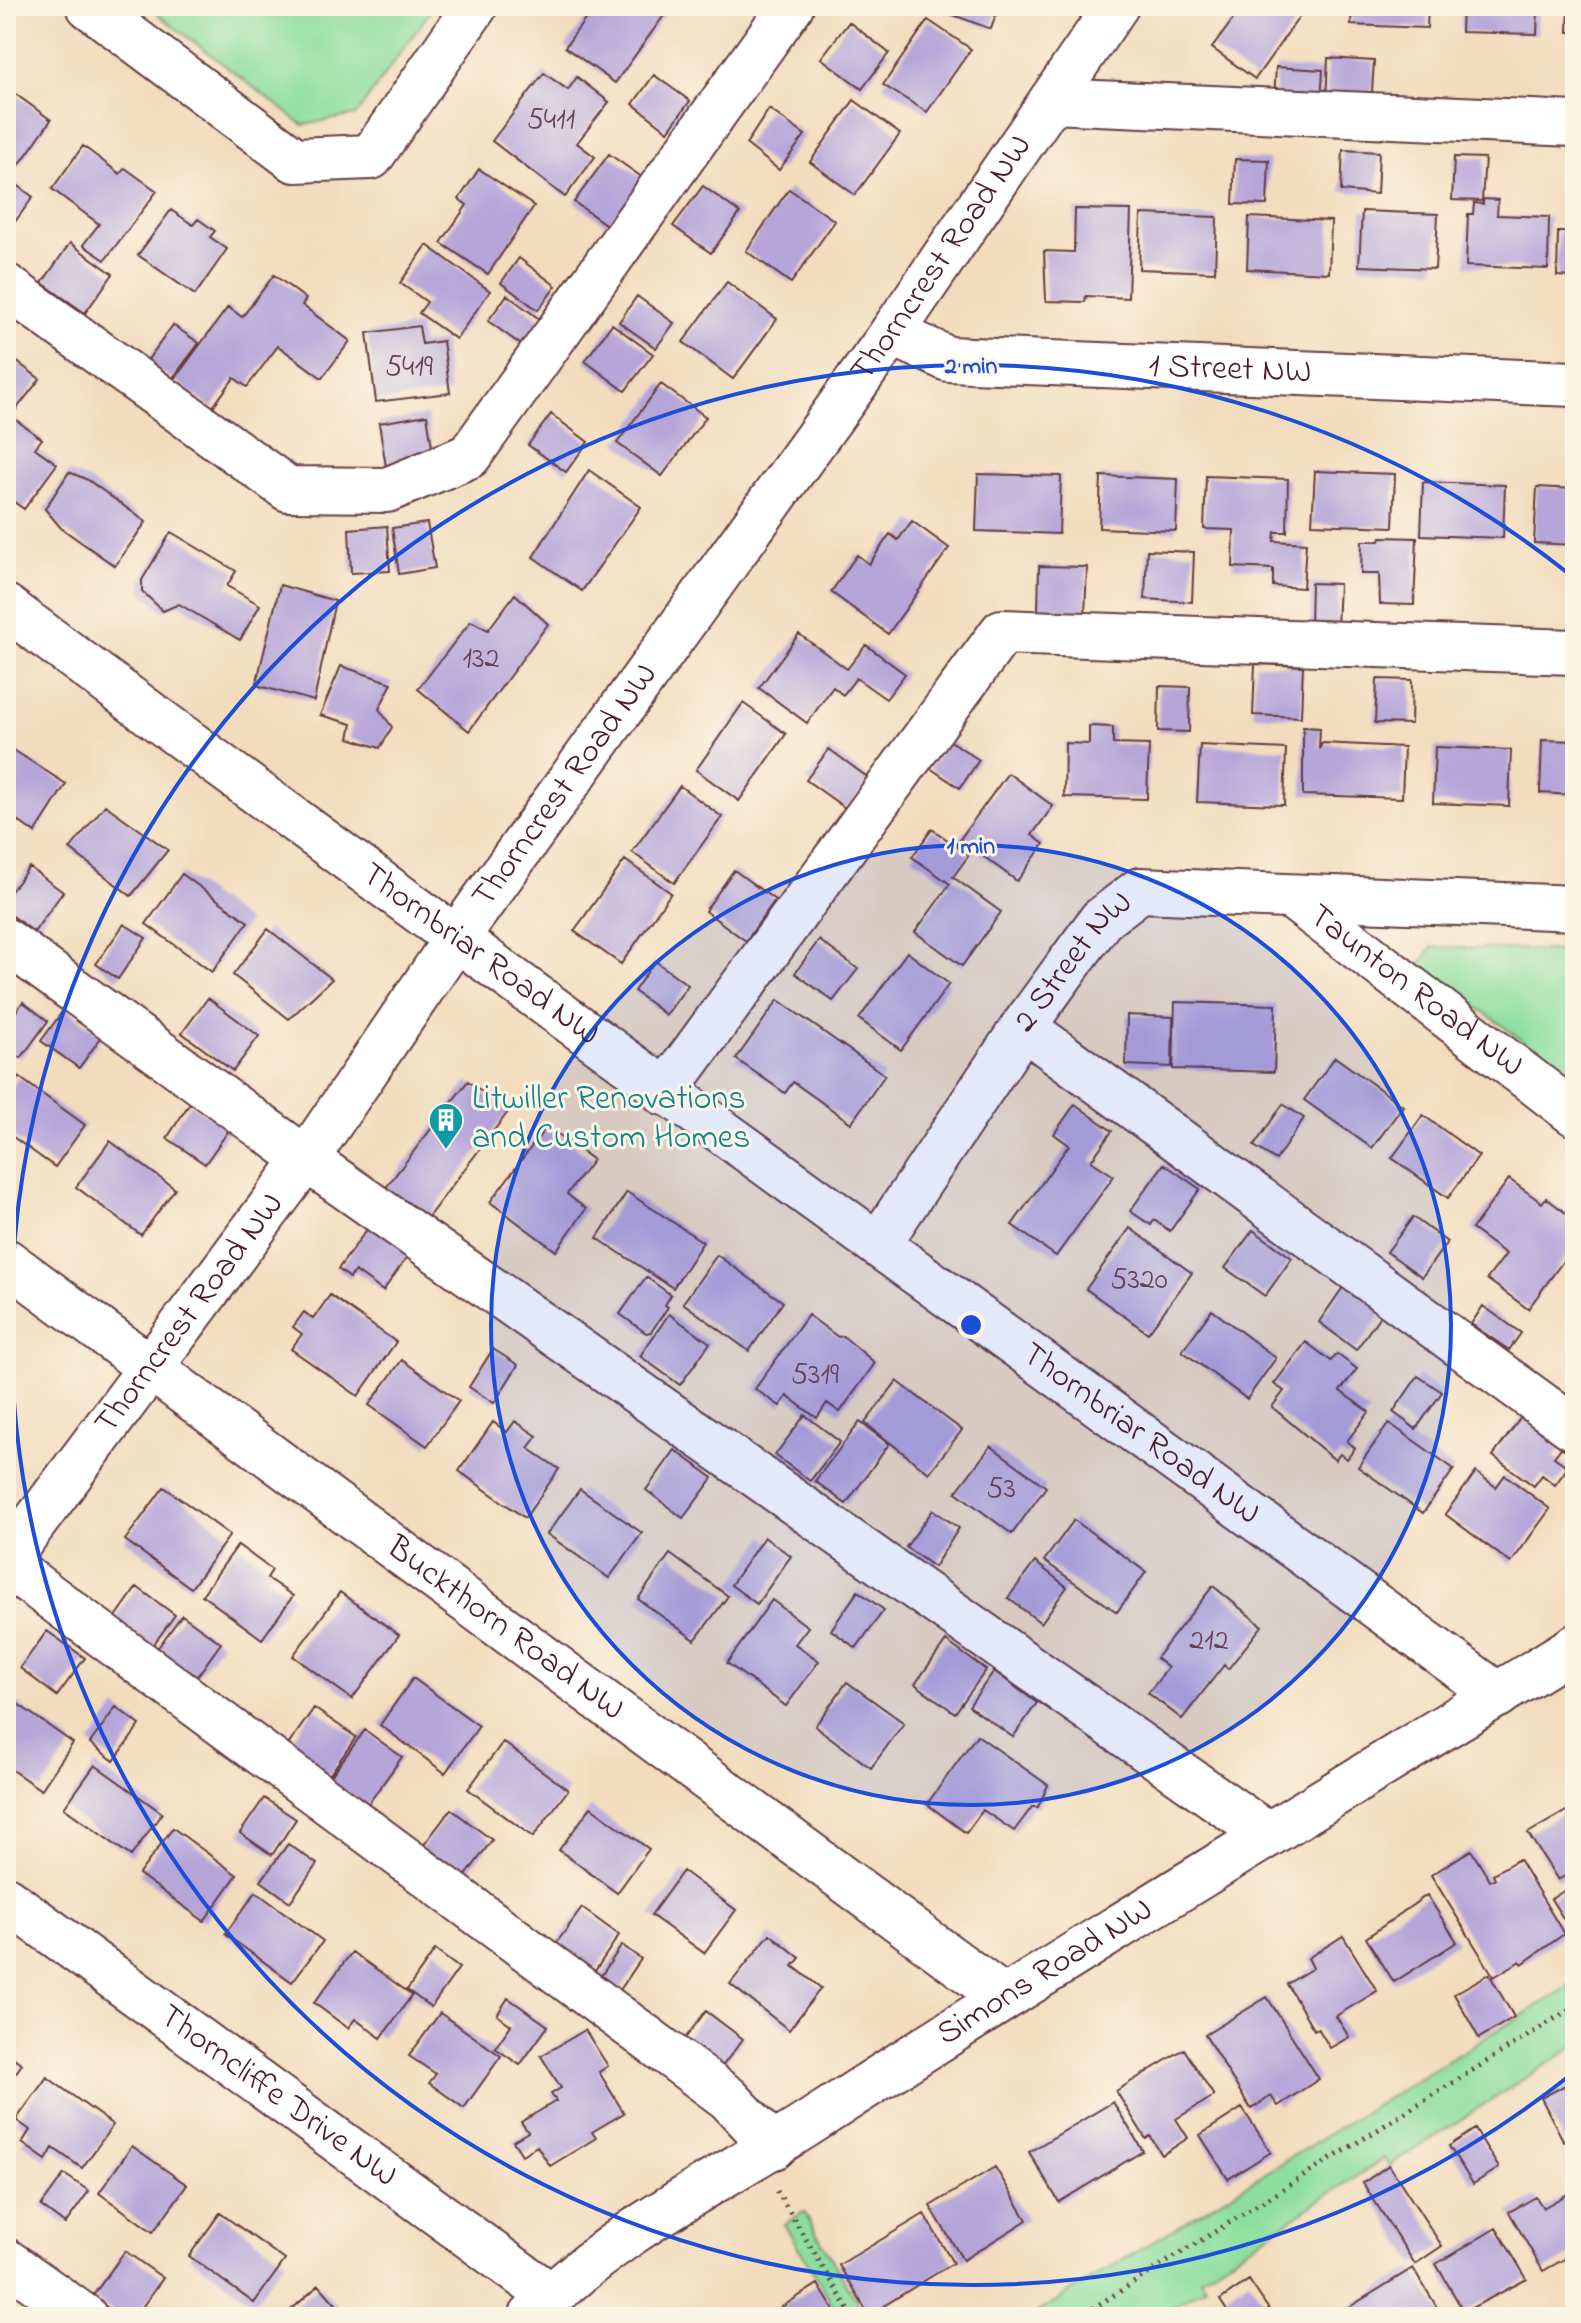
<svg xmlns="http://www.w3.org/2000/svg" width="1581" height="2323" font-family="'Indie Flower',sans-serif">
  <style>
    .green { fill: #8cde9e; stroke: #6b7e64; stroke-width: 2 }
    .building { fill: #b6a5d9 }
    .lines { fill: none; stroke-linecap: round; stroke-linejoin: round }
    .minor-casing { stroke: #633b41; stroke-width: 48 }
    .path { stroke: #633b41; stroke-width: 5; stroke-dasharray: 2 6; stroke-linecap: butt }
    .minor { stroke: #fff; stroke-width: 44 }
    .ring { fill: none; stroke: #1d4ed8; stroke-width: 4 }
    .labels { text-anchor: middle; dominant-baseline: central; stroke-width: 6; stroke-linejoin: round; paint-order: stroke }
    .number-label { font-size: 30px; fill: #654056 }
    .street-label { font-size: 34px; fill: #4a1f2b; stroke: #fcf5e5 }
    .culture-label { font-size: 34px; fill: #0d838f; stroke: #fcf5e5; text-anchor: start }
    .centre { fill: #1d4ed8; stroke: #fcf5e5; stroke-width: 4 }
    .ring-label { font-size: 24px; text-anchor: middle; font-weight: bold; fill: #1d4ed8; stroke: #fcf5e5; stroke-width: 6; stroke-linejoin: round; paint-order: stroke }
  </style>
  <rect width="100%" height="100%" fill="#fcf5e5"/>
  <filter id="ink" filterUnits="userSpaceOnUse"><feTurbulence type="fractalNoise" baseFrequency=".0125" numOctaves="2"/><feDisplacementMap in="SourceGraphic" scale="16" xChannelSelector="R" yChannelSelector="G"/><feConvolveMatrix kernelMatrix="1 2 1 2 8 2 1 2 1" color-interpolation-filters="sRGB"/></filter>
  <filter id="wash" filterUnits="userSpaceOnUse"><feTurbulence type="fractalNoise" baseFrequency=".006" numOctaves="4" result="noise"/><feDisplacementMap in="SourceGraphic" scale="32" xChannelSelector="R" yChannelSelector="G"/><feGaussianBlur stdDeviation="1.8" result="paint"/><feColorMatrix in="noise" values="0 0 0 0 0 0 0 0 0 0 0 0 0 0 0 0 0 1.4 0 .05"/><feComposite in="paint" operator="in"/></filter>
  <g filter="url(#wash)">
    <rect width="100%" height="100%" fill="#f2dcbd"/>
    <!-- green -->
    <path class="green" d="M147 6H434L356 115 303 125Z
      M1432 947 1575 951V1079L1420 965Z
      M1575 1983V2046L1389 2166 1384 2158 1201 2278 1206 2287 1157 2317H1030Z
      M804 2212 866 2317H841L784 2224Z"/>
    <g id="blocks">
      <!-- building -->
      <path class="building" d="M595 6H654L665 14 615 83 565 47Z
        M947 6H999L991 29 945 12Z
        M1243 6H1293L1302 13 1255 79 1212 48Z
        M1352 6H1428L1427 28 1351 25Z
        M1462 6H1538L1537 34 1461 32Z
        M1569 6H1575V32H1568Z
        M928 20 971 49 927 112 883 85Z
        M849 22 889 53 862 89 821 58Z
        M1328 58 1374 61 1371 106 1326 103Z
        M1276 67 1323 70 1321 102 1274 99Z
        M544 73 568 90 577 77 609 102 577 143 595 157 565 197 492 141Z
        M654 75 690 101 668 131 633 104Z
        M6 87 51 120 17 168 6 160Z
        M854 100 900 134 855 195 810 162Z
        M769 109 805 135 779 170 746 144Z
        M83 146 120 174 125 168 157 191 105 260 83 245 99 224 52 189Z
        M1343 150 1379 152 1377 194 1341 191Z
        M609 154 653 185 618 233 574 202Z
        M1454 157 1485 158 1482 201 1452 200Z
        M1235 159 1269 160 1267 205 1233 204Z
        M479 169 534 206 488 274 441 243 467 205 459 199Z
        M12 181 33 197 9 230 6 227V189Z
        M703 186 740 213 711 253 673 226Z
        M789 189 835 221 791 283 746 251Z
        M1483 199 1498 200 1497 215 1549 217 1548 269 1466 266 1468 214H1473L1474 203 1483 204Z
        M1075 209 1131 210 1128 298 1086 296 1085 302 1046 301 1044 251 1074 252Z
        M171 210 193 225 198 219 215 231 210 237 227 249 195 295 138 255Z
        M1362 211 1438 214 1435 269 1359 266Z
        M1141 214 1217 217 1215 272 1139 269Z
        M1249 217 1331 221 1329 273 1247 269Z
        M1558 232H1575V277L1557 276Z
        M70 243 113 274 85 313 42 283Z
        M427 245 490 291 456 339 419 313 427 302 400 283Z
        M519 258 556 286 538 310 501 283Z
        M274 275 306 299 302 305 350 341 322 378 278 346 247 387 234 378 212 408 174 380 228 307 242 317Z
        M727 282 777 319 733 379 683 342Z
        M507 295 546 324 527 349 488 321Z
        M637 296 674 323 656 348 619 322Z
        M612 324 653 354 625 391 585 361Z
        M173 325 199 343 172 379 147 361Z
        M419 326 422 344 443 341 450 393 376 402 367 333Z
        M16 361 40 379 14 412 6 406V374Z
        M661 384 706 417 662 476 617 443Z
        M551 414 588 442 566 472 528 445Z
        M427 415 434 459 386 467 379 423Z
        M12 417 42 439 35 448 57 464 24 509 6 496V425Z
        M589 470 641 507 582 591 533 557Z
        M1315 471 1395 474 1393 527 1312 524Z
        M69 472 88 480 146 522 115 566 61 528 45 509Z
        M978 474 1061 476 1059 534 976 531Z
        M1101 476 1178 479 1176 531 1099 528Z
        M1206 476 1288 479 1287 532H1275L1274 541 1306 543 1303 588 1273 586V569L1233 567 1234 530 1204 529Z
        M1423 482 1505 485 1503 538 1421 535Z
        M1537 487 1575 489V545L1534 543Z
        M912 521 949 548 888 634 831 592 857 555 869 564 890 534 898 540Z
        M427 523 435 568 399 574 392 528Z
        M387 526 390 571 351 573 349 529Z
        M171 532 236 571 227 586 260 605 240 640 179 604 163 611 142 591V580Z
        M1381 537 1417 538 1414 605 1380 604 1379 574H1361L1362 541H1380Z
        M1147 550 1194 552 1192 602 1145 599Z
        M1039 566 1087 567 1085 615 1038 613Z
        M1311 583 1339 584 1337 626H1310Z
        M280 585 335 601 314 701 256 685Z
        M515 594 548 624 469 731 418 689 471 621 488 630Z
        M799 634 847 669 866 645 905 674 886 699 856 678 843 695 833 687 807 723 759 688Z
        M1255 664 1303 666 1301 717 1253 715Z
        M341 666 392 683 379 709 392 727 380 748 349 738 352 724 320 715Z
        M1377 679 1412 680 1411 724 1375 723Z
        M1159 686 1190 687 1189 732 1158 731Z
        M743 703 786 734 739 801 696 770Z
        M1089 726 1113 727V744L1149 745 1147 799 1064 797 1065 743 1089 744Z
        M1303 727 1320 728 1319 749 1322 743 1404 747 1402 798 1303 795Z
        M949 740 979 760 960 788 930 768Z
        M1542 740 1575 741V795L1540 793Z
        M6 745 66 784 35 833 6 812Z
        M1200 745 1286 749 1284 805 1197 802Z
        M1435 747 1511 750 1509 806 1433 803Z
        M829 749 870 779 848 810 806 780Z
        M1008 773 1053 806 1032 835 1044 844 1017 881 960 839Z
        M680 786 722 817 674 883 632 852Z
        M105 805 168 850 131 896 70 849Z
        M932 829 969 855 953 877 1001 912 962 966 915 932 950 884 912 857Z
        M625 860 671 893 621 964 574 931Z
        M29 867 63 892 34 932 6 911V898Z
        M734 870 775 900 746 941 705 911Z
        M182 874 248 922 212 972 146 924Z
        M124 924 146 938 118 979 96 964Z
        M268 929 332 979 289 1019 233 975Z
        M819 940 858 969 833 1001 795 973Z
        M907 952 949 984 901 1050 859 1019Z
        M655 961 688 985 666 1015 634 991Z
        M208 998 259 1036 233 1071 182 1033Z
        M778 1000 885 1075 851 1123 793 1082 785 1093 736 1059Z
        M23 1002 48 1021 21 1058 6 1047V1025Z
        M1175 1002 1276 1005 1274 1072 1173 1069Z
        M65 1008 102 1036 79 1068 41 1041Z
        M1127 1015 1173 1017 1172 1067 1126 1065Z
        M1335 1057 1403 1106 1372 1148 1304 1100Z
        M19 1077 85 1125 55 1167 6 1132V1095Z
        M468 1081 508 1112 425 1221 384 1190Z
        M190 1103 229 1130 205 1164 167 1138Z
        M1075 1104 1112 1131 1091 1161 1114 1176 1056 1256 1012 1225 1069 1145 1054 1134Z
        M1283 1104 1304 1118 1276 1160 1254 1146Z
        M1423 1115 1479 1156 1448 1198 1392 1158Z
        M547 1126 593 1160 567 1194 586 1209 556 1251 490 1202Z
        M110 1141 175 1189 141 1235 76 1187Z
        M1164 1164 1200 1189 1170 1231 1154 1220 1151 1225 1130 1211Z
        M1509 1179 1542 1203 1546 1198 1575 1220V1245L1528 1309 1487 1279 1506 1254 1472 1229Z
        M627 1192 703 1242 673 1288 597 1238Z
        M1413 1217 1447 1242 1422 1277 1387 1252Z
        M371 1224 410 1253 383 1291 355 1271 350 1278 338 1269Z
        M1130 1228 1192 1273 1148 1333 1086 1289Z
        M1253 1230 1292 1258 1265 1296 1225 1268Z
        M717 1255 783 1302 749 1351 683 1303Z
        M646 1277 671 1295 665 1305 668 1307 651 1332 646 1333 620 1314Z
        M1346 1283 1384 1310 1356 1350 1319 1322Z
        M330 1295 396 1342 358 1396 291 1349 302 1334 293 1327 304 1312 313 1319Z
        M1483 1306 1521 1333 1509 1350 1471 1324Z
        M1212 1310 1276 1358 1247 1399 1182 1351Z
        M669 1314 710 1343 680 1385 640 1356Z
        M808 1315 838 1337 843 1336 875 1363 840 1412 827 1403 817 1418 787 1396 780 1406 755 1389Z
        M1306 1342 1331 1361 1337 1354 1357 1369 1340 1391 1369 1412 1347 1441 1355 1448 1347 1459 1340 1454 1335 1460 1272 1407 1284 1391 1274 1384Z
        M493 1349 518 1365 494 1403 469 1387Z
        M402 1360 459 1401 427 1446 369 1405Z
        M1418 1376 1442 1392 1416 1429 1393 1412Z
        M897 1381 962 1430 929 1473 865 1423Z
        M805 1415 840 1442 810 1481 775 1455Z
        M1522 1416 1563 1445 1554 1457 1568 1467 1555 1485 1542 1475 1534 1486 1493 1456Z
        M515 1421 537 1436 528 1448 559 1469 525 1518 459 1471 493 1422 507 1432Z
        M860 1422 889 1444 846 1504 815 1481Z
        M1389 1423 1454 1469 1423 1513 1358 1467Z
        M991 1446 1046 1487 1012 1534 956 1492Z
        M675 1450 713 1478 683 1518 646 1490Z
        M1476 1472 1496 1487 1505 1475 1550 1509 1511 1563 1445 1514Z
        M164 1487 230 1535 191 1588 125 1540Z
        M580 1489 642 1533 609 1578 547 1534Z
        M933 1510 959 1528 934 1567 906 1547Z
        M1074 1520 1146 1572 1117 1612 1044 1561Z
        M764 1537 791 1556 757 1604 731 1585Z
        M238 1545 272 1570 267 1578 293 1596 262 1639 202 1595Z
        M670 1554 728 1596 695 1640 638 1599Z
        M1035 1562 1067 1587 1041 1623 1008 1598Z
        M1213 1586 1262 1626 1228 1669 1224 1665 1182 1719 1148 1693 1168 1668 1156 1658Z
        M137 1587 175 1615 145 1656 108 1628Z
        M858 1591 884 1610 856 1648 831 1630Z
        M340 1592 399 1635 352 1699 293 1656Z
        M772 1600 808 1627 795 1644 819 1661 786 1706 727 1663Z
        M182 1615 221 1643 193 1682 154 1653Z
        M47 1631 85 1658 57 1696 20 1668Z
        M946 1641 986 1670 955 1713 915 1684Z
        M994 1671 1037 1703 1013 1737 969 1706Z
        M413 1678 479 1726 445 1773 380 1725Z
        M847 1682 904 1723 871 1768 815 1726Z
        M8 1697 73 1743 41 1790 6 1766Z
        M116 1707 140 1725 114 1761 90 1743Z
        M314 1708 356 1737 326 1780 284 1751Z
        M365 1730 402 1757 363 1811 325 1784Z
        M977 1735 1048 1785 1038 1807H1032L1014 1831 983 1810 966 1833 927 1804Z
        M503 1742 568 1790 533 1837 468 1789Z
        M95 1765 162 1813 131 1856 64 1808Z
        M264 1798 296 1819 272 1855 240 1833Z
        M1575 1806V1870L1558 1880 1528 1833Z
        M591 1807 649 1849 617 1893 559 1850Z
        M451 1809 492 1840 462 1881 420 1850Z
        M173 1828 237 1875 204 1921 139 1874Z
        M288 1844 317 1864 290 1902 261 1881Z
        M1471 1850 1490 1881 1495 1878 1493 1874 1519 1859 1564 1934 1522 1964 1520 1961 1494 1977 1431 1875Z
        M683 1871 736 1910 704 1953 651 1915Z
        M1575 1884V1937L1551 1899Z
        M256 1892 323 1941 292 1982 225 1934Z
        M1427 1895 1457 1942 1394 1982 1366 1938Z
        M582 1908 619 1935 591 1977 552 1949Z
        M770 1934 800 1958 793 1966 821 1988 789 2030 730 1984Z
        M1343 1936 1377 1991 1336 2016 1349 2037 1330 2048 1318 2028 1314 2030 1287 1984 1313 1968 1308 1958Z
        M622 1945 641 1959 618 1993 599 1979Z
        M435 1950 459 1968 431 2007 407 1990Z
        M352 1952 412 1995 381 2038 355 2019 348 2028 314 2003Z
        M1489 1974 1514 2017 1479 2038 1454 1994Z
        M1267 1997 1319 2079 1278 2106 1271 2096 1251 2109 1205 2035Z
        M508 1998 548 2026 520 2065 495 2048 511 2025 497 2015Z
        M706 2011 743 2039 720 2069 683 2041Z
        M440 2013 501 2056 464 2108 429 2083 436 2074 409 2056Z
        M585 2030 608 2066 599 2072 624 2113 592 2132 596 2138 550 2166 537 2146 522 2155 513 2141 528 2132 521 2122 556 2101 551 2094 561 2088 541 2056Z
        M1184 2049 1214 2096 1176 2119 1188 2138 1162 2155 1150 2136 1146 2139 1116 2091Z
        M6 2052 22 2064 6 2087Z
        M47 2077 113 2125 82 2168 53 2148 46 2160 22 2143 30 2130 16 2120Z
        M1575 2080V2136L1564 2142 1541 2098Z
        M1113 2102 1143 2151 1059 2202 1029 2152Z
        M1242 2108 1271 2152 1228 2179 1200 2135Z
        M1475 2129 1499 2168 1473 2184 1449 2146Z
        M132 2146 187 2185 153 2232 99 2193Z
        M1389 2165 1442 2246 1415 2264 1363 2183Z
        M995 2167 1027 2220 963 2260 930 2206Z
        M64 2174 89 2191 65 2224 41 2206Z
        M1575 2190V2253L1543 2271 1509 2212 1536 2197 1543 2208Z
        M220 2213 285 2260 254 2303 189 2256Z
        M924 2214 953 2263 869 2315 839 2265Z
        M1496 2228 1527 2279 1464 2312 1436 2264Z
        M125 2251 163 2278 135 2317H121L92 2297Z
        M1413 2268 1443 2317H1346L1343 2311Z
        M1249 2280 1274 2317H1231L1220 2300Z
        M818 2284 838 2317H766Z
        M319 2285 347 2317H283Z"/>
    </g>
  </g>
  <g filter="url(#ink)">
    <use href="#blocks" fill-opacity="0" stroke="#633b41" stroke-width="2"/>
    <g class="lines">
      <!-- minor casing -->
      <g class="minor-casing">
        <g id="minor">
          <path d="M89 6 295 160 371 157 475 6"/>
          <path d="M1051 101 1575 124"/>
          <path d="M6 286 288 489 387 490 469 456 791 6"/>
          <path id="s1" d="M892 333 948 359 1575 384"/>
          <path id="s2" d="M6 607C500 974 1001 1332 1498 1695"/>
          <path id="s3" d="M1293 898 1575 1114"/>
          <path d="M6 941 306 1159 1268 1835"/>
          <path d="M1023 1027 1575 1429"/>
          <path d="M664 1093 1002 632 1575 652"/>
          <path id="s4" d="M879 1243 1023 1027 1101 920 1140 890 1575 908"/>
          <path id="s5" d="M6 1261 1003 1997"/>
          <path id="s6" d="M6 1561 306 1159 455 940 892 333 1116 6"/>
          <path d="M6 1564 728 2098 774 2147"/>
          <path id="s7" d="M6 1899 551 2296"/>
          <path d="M6 2261 85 2317"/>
          <path id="s8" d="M531 2317C610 2232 721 2181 817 2118 1066 1956 1321 1803 1575 1647"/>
        </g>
      </g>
      <!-- path -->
      <path class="path" d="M777 2191 853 2317
        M1079 2317 1575 2006"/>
      <!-- minor -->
      <use href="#minor" class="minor"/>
    </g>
  </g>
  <!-- distance rings -->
  <circle cx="971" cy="1325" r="480" fill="#1d4ed8" fill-opacity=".12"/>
  <g class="ring">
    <circle cx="971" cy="1325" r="480"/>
    <path d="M1569 2076A960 960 0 1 1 1569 574"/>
  </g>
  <!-- icons -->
  <defs>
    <g id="building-pin" transform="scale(1.8)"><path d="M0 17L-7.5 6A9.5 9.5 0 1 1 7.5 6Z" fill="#0f9aa8" stroke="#fcf5e5"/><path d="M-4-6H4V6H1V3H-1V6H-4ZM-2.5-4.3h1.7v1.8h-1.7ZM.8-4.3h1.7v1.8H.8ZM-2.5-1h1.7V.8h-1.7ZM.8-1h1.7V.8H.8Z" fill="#fff"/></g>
  </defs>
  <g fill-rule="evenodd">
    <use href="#building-pin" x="446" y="1120"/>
  </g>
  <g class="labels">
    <!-- number labels -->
    <g class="number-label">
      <text x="551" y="121">5411</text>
      <text x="409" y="368">5419</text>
      <text x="481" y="660">132</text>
      <text x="1139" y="1281">5320</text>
      <text x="815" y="1376">5319</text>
      <text x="1001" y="1490">53</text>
      <text x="1209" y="1642">212</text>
    </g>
    <!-- street labels -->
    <g class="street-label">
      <text stroke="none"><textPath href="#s6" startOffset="1604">Thorncrest Road NW</textPath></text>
      <text stroke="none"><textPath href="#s1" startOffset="344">1 Street NW</textPath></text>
      <text stroke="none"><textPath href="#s6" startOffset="956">Thorncrest Road NW</textPath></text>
      <text stroke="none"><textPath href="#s2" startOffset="588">Thornbriar Road NW</textPath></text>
      <text stroke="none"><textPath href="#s4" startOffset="342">2 Street NW</textPath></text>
      <text stroke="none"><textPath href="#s3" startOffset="154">Taunton Road NW</textPath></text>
      <text stroke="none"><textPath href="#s6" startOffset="308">Thorncrest Road NW</textPath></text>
      <text stroke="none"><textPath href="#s2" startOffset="1404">Thornbriar Road NW</textPath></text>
      <text stroke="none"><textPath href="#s5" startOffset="620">Buckthorn Road NW</textPath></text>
      <text stroke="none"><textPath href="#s8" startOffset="620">Simons Road NW</textPath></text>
      <text stroke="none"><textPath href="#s7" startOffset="336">Thorncliffe Drive NW</textPath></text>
    </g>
    <!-- culture labels -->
    <g class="culture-label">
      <text x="472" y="1100">Litwiller Renovations<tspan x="472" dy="39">and Custom Homes</tspan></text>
    </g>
  </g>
  <circle cx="971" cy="1325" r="12" class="centre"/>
  <g class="ring-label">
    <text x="971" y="373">2 min</text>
    <text x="971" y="853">1 min</text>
  </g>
  <!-- margin -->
  <rect width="1581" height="2323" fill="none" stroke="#fcf5e5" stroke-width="32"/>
</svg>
